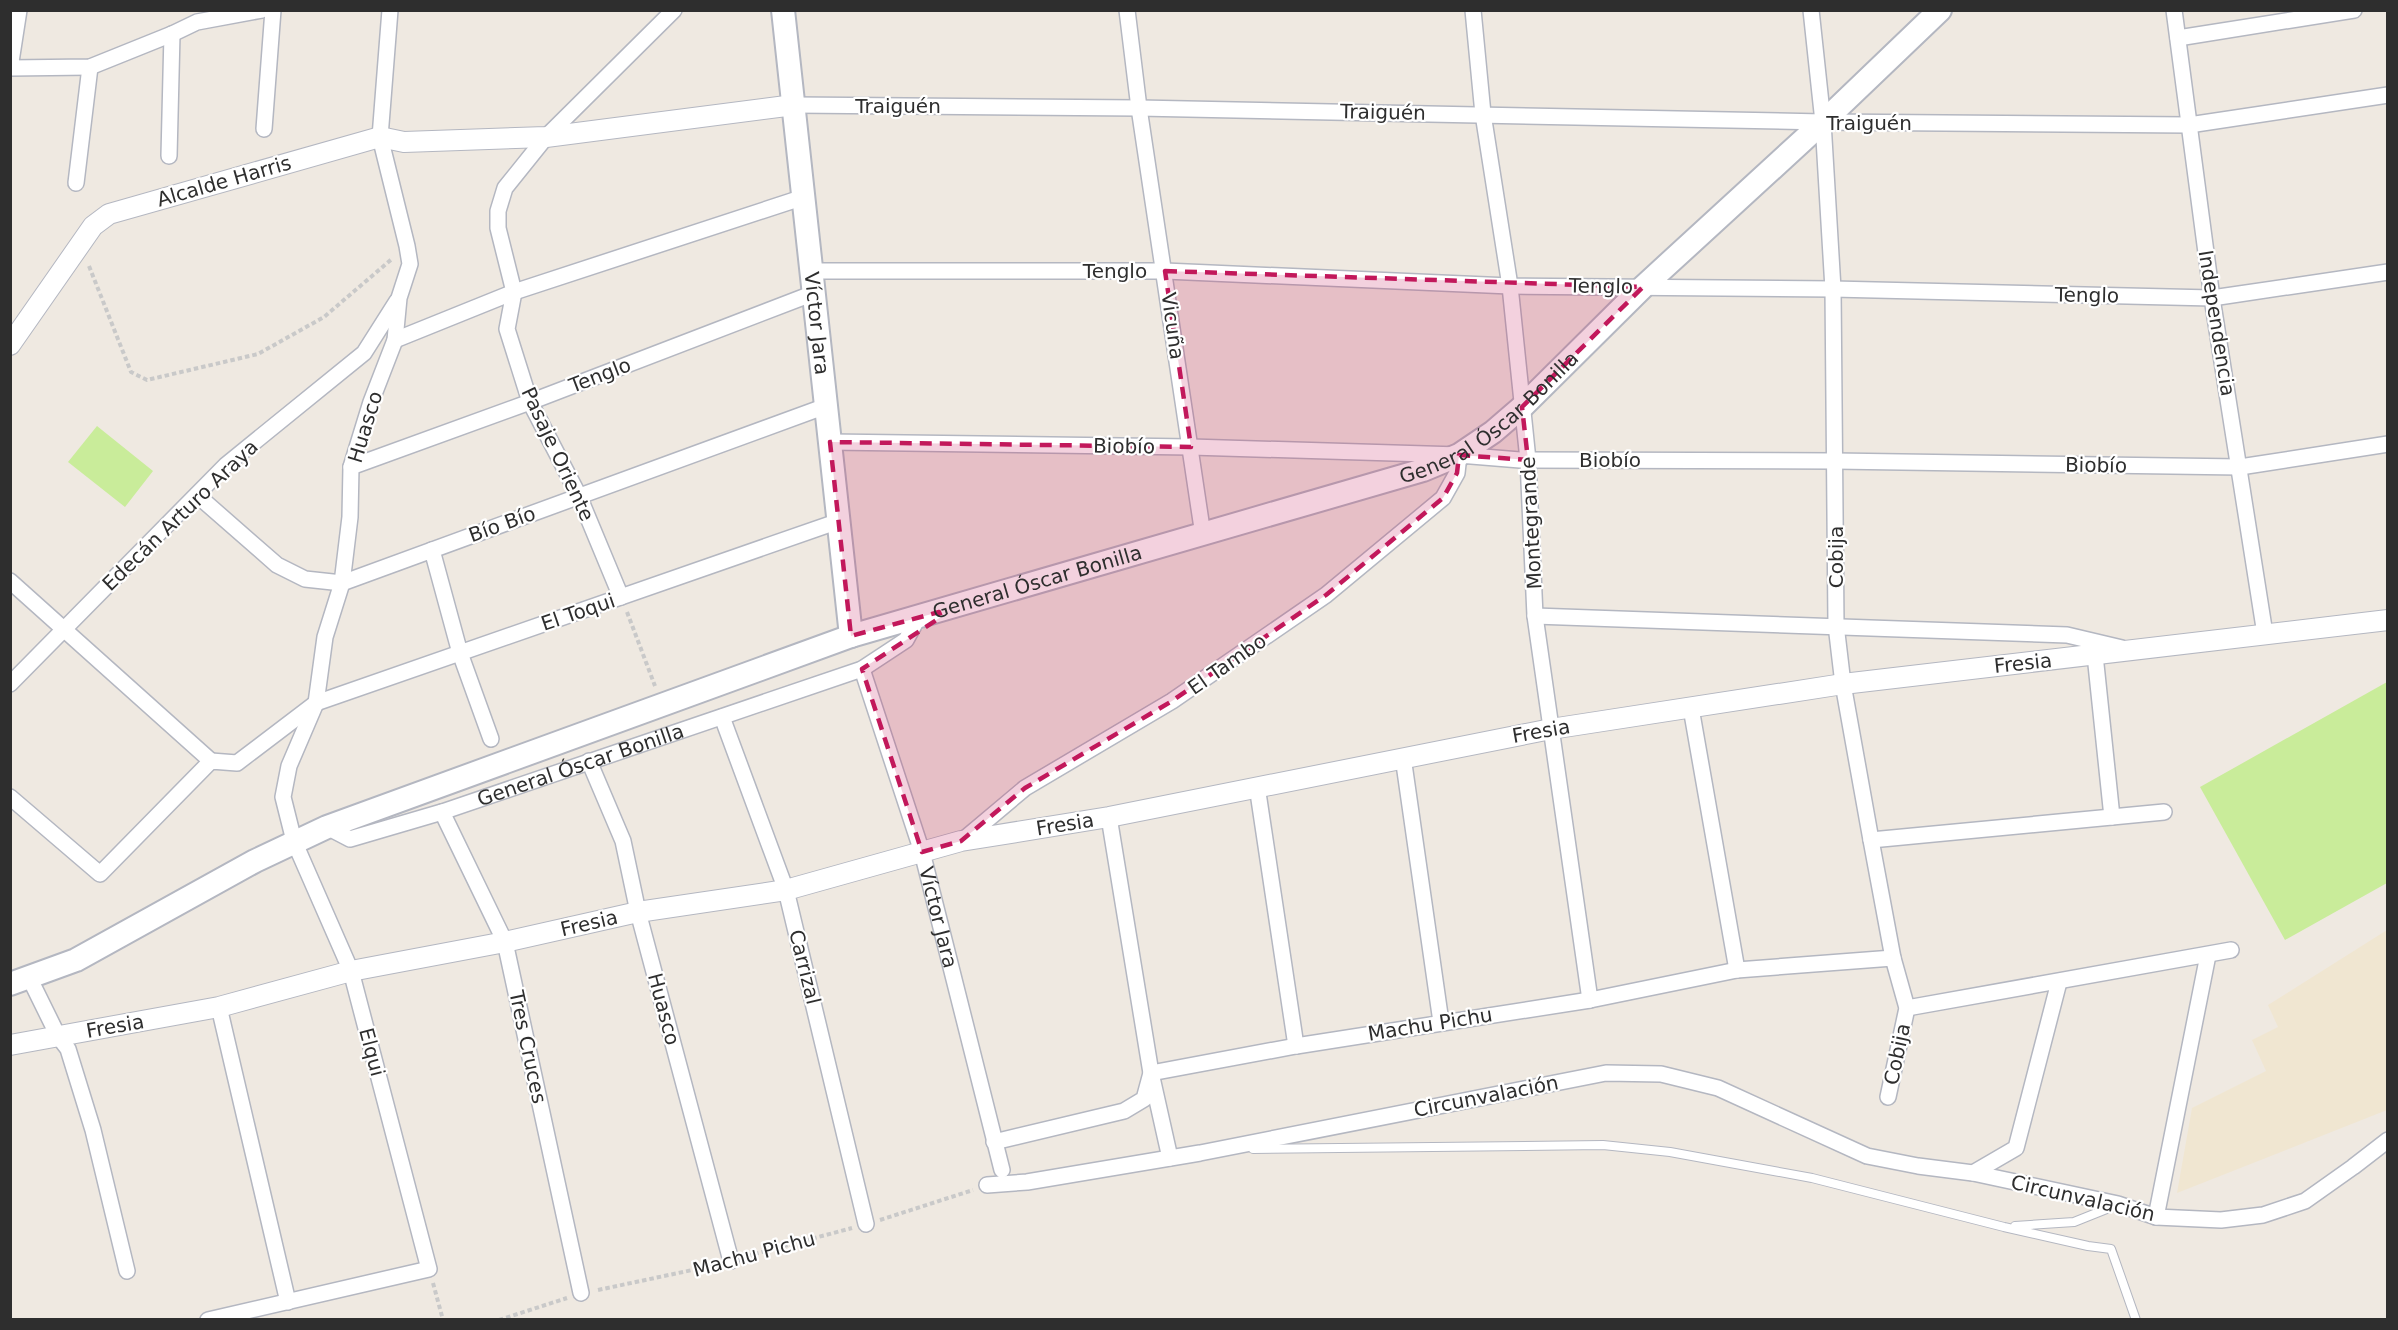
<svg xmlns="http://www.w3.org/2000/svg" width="2398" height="1330" font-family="'DejaVu Sans',sans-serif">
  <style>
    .education { fill: #f0e6d1 }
    .pitch { fill: #c9ec9a }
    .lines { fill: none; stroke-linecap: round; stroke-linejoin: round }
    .service-casing { stroke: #b4b7c1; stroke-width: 10 }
    .minor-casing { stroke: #b4b7c1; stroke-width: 18 }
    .tertiary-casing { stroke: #b4b7c1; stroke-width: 22 }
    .secondary-casing { stroke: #b4b7c1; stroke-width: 26 }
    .path { stroke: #c9c9c9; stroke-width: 4; stroke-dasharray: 4.5 3; stroke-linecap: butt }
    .service { stroke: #fff; stroke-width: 8 }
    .minor { stroke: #fff; stroke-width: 15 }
    .tertiary { stroke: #fff; stroke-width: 20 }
    .secondary { stroke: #fff; stroke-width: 22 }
    .marked { fill: #c2185b; fill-opacity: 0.2; stroke: #c2185b; stroke-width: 4.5; stroke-dasharray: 12 8; stroke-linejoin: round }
    .labels { text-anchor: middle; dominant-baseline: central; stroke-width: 4.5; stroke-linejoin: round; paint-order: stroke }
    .street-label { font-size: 20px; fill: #2e2e2e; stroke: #fff }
  </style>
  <rect width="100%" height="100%" fill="#efe9e1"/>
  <!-- education -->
  <path class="education" d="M2387 930V1110L2177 1193 2192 1108 2266 1071 2252 1040 2278 1027 2268 1005Z"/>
  <!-- pitch -->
  <path class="pitch" d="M97 426 153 471 125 507 68 462Z
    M2387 682V883L2285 940 2200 787Z"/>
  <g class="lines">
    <!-- service casing -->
    <g class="service-casing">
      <path id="service" d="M1253 1149 1603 1145 1670 1152 1812 1178 2004 1227 2088 1246 2111 1249 2136 1320
        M2015 1226 2074 1222 2114 1206"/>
    </g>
    <!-- minor casing -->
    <g class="minor-casing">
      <g id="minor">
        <path d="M19 10 10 68 90 67 172 34 197 22 262 10"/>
        <path d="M1127 10 1139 108 1203 535"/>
        <path d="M1473 10 1483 114 1510 286 1528 460 1535 616 1590 1000"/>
        <path d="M1811 10 1823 122 1833 289 1836 625 1843 684 1871 840 1893 958 1907 1008 1888 1097"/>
        <path d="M2174 10 2212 298 2265 634"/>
        <path d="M2178 38 2354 10"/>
        <path d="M794 105 1139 108 1823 122 2189 125 2388 95"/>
        <path d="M264 129 273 10"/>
        <path d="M169 156 172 34"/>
        <path d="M76 183 90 67"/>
        <path d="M812 271H1165L1510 286 1833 289 2212 298 2388 272"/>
        <path d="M395 340 514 292 804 197"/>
        <path d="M830 442 1191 447 1459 455 1520 460 1835 461 2240 467 2388 444"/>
        <path d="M351 467 530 402 814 293"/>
        <path d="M197 495 277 565 305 579 342 583 826 406"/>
        <path d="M432 550 460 653 491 739"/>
        <path d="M10 581 211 761"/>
        <path d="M621 597 579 496 530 402 507 329 514 292 498 228V211L505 188 546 137 674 10"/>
        <path d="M1535 616 2067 635 2122 648"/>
        <path d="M2095 655 2112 817"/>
        <path id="s1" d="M862 669 922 852 1002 1170"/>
        <path d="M10 684 226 465 364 353 397 301"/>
        <path d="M1691 708 1737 970"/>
        <path d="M722 717 786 890 866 1224"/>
        <path d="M1403 757 1441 1022"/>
        <path d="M589 761 623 841 638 912 731 1261"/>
        <path d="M1257 786 1296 1046"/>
        <path d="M10 797 100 874 211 761 237 763 316 703 839 521"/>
        <path d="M442 812 505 942 581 1293"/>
        <path d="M1109 817 1151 1073 1170 1158"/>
        <path id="s2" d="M327 827 350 839 442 812 862 669 906 640 918 618"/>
        <path d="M1871 840 2164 812"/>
        <path d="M962 841 1025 788 1172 701 1326 595 1443 498 1457 473 1459 455"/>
        <path d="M30 979 58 1036 68 1049 93 1130 127 1271"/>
        <path d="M219 1007 288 1302"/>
        <path d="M1907 1008 2231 950"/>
        <path d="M994 1142 1124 1111 1144 1099 1151 1073 1296 1046 1590 1000 1737 970 1893 958"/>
        <path d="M1973 1173 2118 1204 2156 1217 2221 1220 2263 1215 2305 1201 2353 1167 2388 1140"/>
        <path d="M987 1185 1027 1182 1200 1153 1606 1073 1661 1074 1718 1088 1867 1156 1918 1166 1973 1173 2016 1148 2059 982"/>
        <path d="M2156 1217 2208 955"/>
        <path d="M208 1320 429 1269 351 971 294 841 283 797 289 766 316 703 325 637 342 583 350 517 351 467 371 402 395 340 399 298 410 264 407 246 380 137 390 10"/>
      </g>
    </g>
    <!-- tertiary casing -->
    <g class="tertiary-casing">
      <path id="tertiary" d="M10 345 93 226 109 214 380 137 404 142 546 137 794 105
        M10 1045 219 1007 351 971 505 942 638 912 786 890 961 841 1109 817 1551 729 1843 684 2388 620"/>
    </g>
    <!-- secondary casing -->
    <g class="secondary-casing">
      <g id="secondary">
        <path id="s3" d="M783 10 851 636"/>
        <path id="s4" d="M10 984 76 960 255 861 327 827 851 636 1423 470 1459 455 1493 432 1522 407 1643 287 1823 122 1940 10"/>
      </g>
    </g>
    <!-- path -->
    <path class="path" d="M89 266 131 372 147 380 258 354 324 317 393 258
      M627 612 655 686
      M880 1220 973 1190
      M747 1256 852 1228
      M433 1283 443 1320
      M598 1290 716 1265
      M499 1320 567 1298"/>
    <!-- service -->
    <use href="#service" class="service"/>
    <!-- minor -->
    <use href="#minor" class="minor"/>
    <!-- tertiary -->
    <use href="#tertiary" class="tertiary"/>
    <!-- secondary -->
    <use href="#secondary" class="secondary"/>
  </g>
  <!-- marked area -->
  <path class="marked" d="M1165 271 1643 287 1522 407 1528 460 1459 455 1457 473 1443 498 1326 595 1172 701 1025 788 961 841 922 852 862 669 941 617 939 612 851 636 830 442 1191 447Z"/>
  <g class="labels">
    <!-- street labels -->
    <g class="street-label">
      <text x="898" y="106">Traiguén</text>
      <text transform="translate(1383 112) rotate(1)">Traiguén</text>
      <text x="1869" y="123">Traiguén</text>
      <text transform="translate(224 181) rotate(-16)">Alcalde Harris</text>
      <text x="1115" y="271">Tenglo</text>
      <text transform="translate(1601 286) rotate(1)">Tenglo</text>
      <text transform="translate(2087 295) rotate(1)">Tenglo</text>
      <text stroke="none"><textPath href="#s3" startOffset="315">Víctor Jara</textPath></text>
      <text transform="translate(2217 323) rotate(81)">Independencia</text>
      <text transform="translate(1173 326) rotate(82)">Vicuña</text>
      <text transform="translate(600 375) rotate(-21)">Tenglo</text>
      <text stroke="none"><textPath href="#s4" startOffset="1592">General Óscar Bonilla</textPath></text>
      <text transform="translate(365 427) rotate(-73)">Huasco</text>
      <text transform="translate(1124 446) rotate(1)">Biobío</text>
      <text transform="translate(558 454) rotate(65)">Pasaje Oriente</text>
      <text x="1610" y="460">Biobío</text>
      <text transform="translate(2096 465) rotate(1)">Biobío</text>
      <text transform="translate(180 515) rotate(-44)">Edecán Arturo Araya</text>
      <text transform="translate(1531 523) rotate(-93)">Montegrande</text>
      <text transform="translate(502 524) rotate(-20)">Bío Bío</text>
      <text transform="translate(1836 557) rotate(-90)">Cobija</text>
      <text stroke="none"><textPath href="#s4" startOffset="1106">General Óscar Bonilla</textPath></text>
      <text transform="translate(578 612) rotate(-19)">El Toqui</text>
      <text transform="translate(2023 663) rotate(-6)">Fresia</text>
      <text transform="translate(1227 664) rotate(-35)">El Tambo</text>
      <text transform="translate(1541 731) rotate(-10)">Fresia</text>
      <text stroke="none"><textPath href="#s2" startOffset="268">General Óscar Bonilla</textPath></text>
      <text transform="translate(1065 824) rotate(-9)">Fresia</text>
      <text stroke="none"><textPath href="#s1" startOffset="260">Víctor Jara</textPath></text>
      <text transform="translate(589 923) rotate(-13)">Fresia</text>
      <text transform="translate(805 967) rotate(76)">Carrizal</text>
      <text transform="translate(664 1009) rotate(75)">Huasco</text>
      <text transform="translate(1430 1024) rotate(-9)">Machu Pichu</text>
      <text transform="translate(115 1026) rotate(-10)">Fresia</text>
      <text transform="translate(528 1047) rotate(78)">Tres Cruces</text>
      <text transform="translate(372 1052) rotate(75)">Elqui</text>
      <text transform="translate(1897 1054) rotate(-78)">Cobija</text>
      <text transform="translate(1486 1096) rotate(-11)">Circunvalación</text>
      <text transform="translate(2083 1198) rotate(13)">Circunvalación</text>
      <text transform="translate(754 1254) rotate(-15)">Machu Pichu</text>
    </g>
  </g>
  <!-- border -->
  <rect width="2398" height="1330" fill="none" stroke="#2e2e2e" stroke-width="24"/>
</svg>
